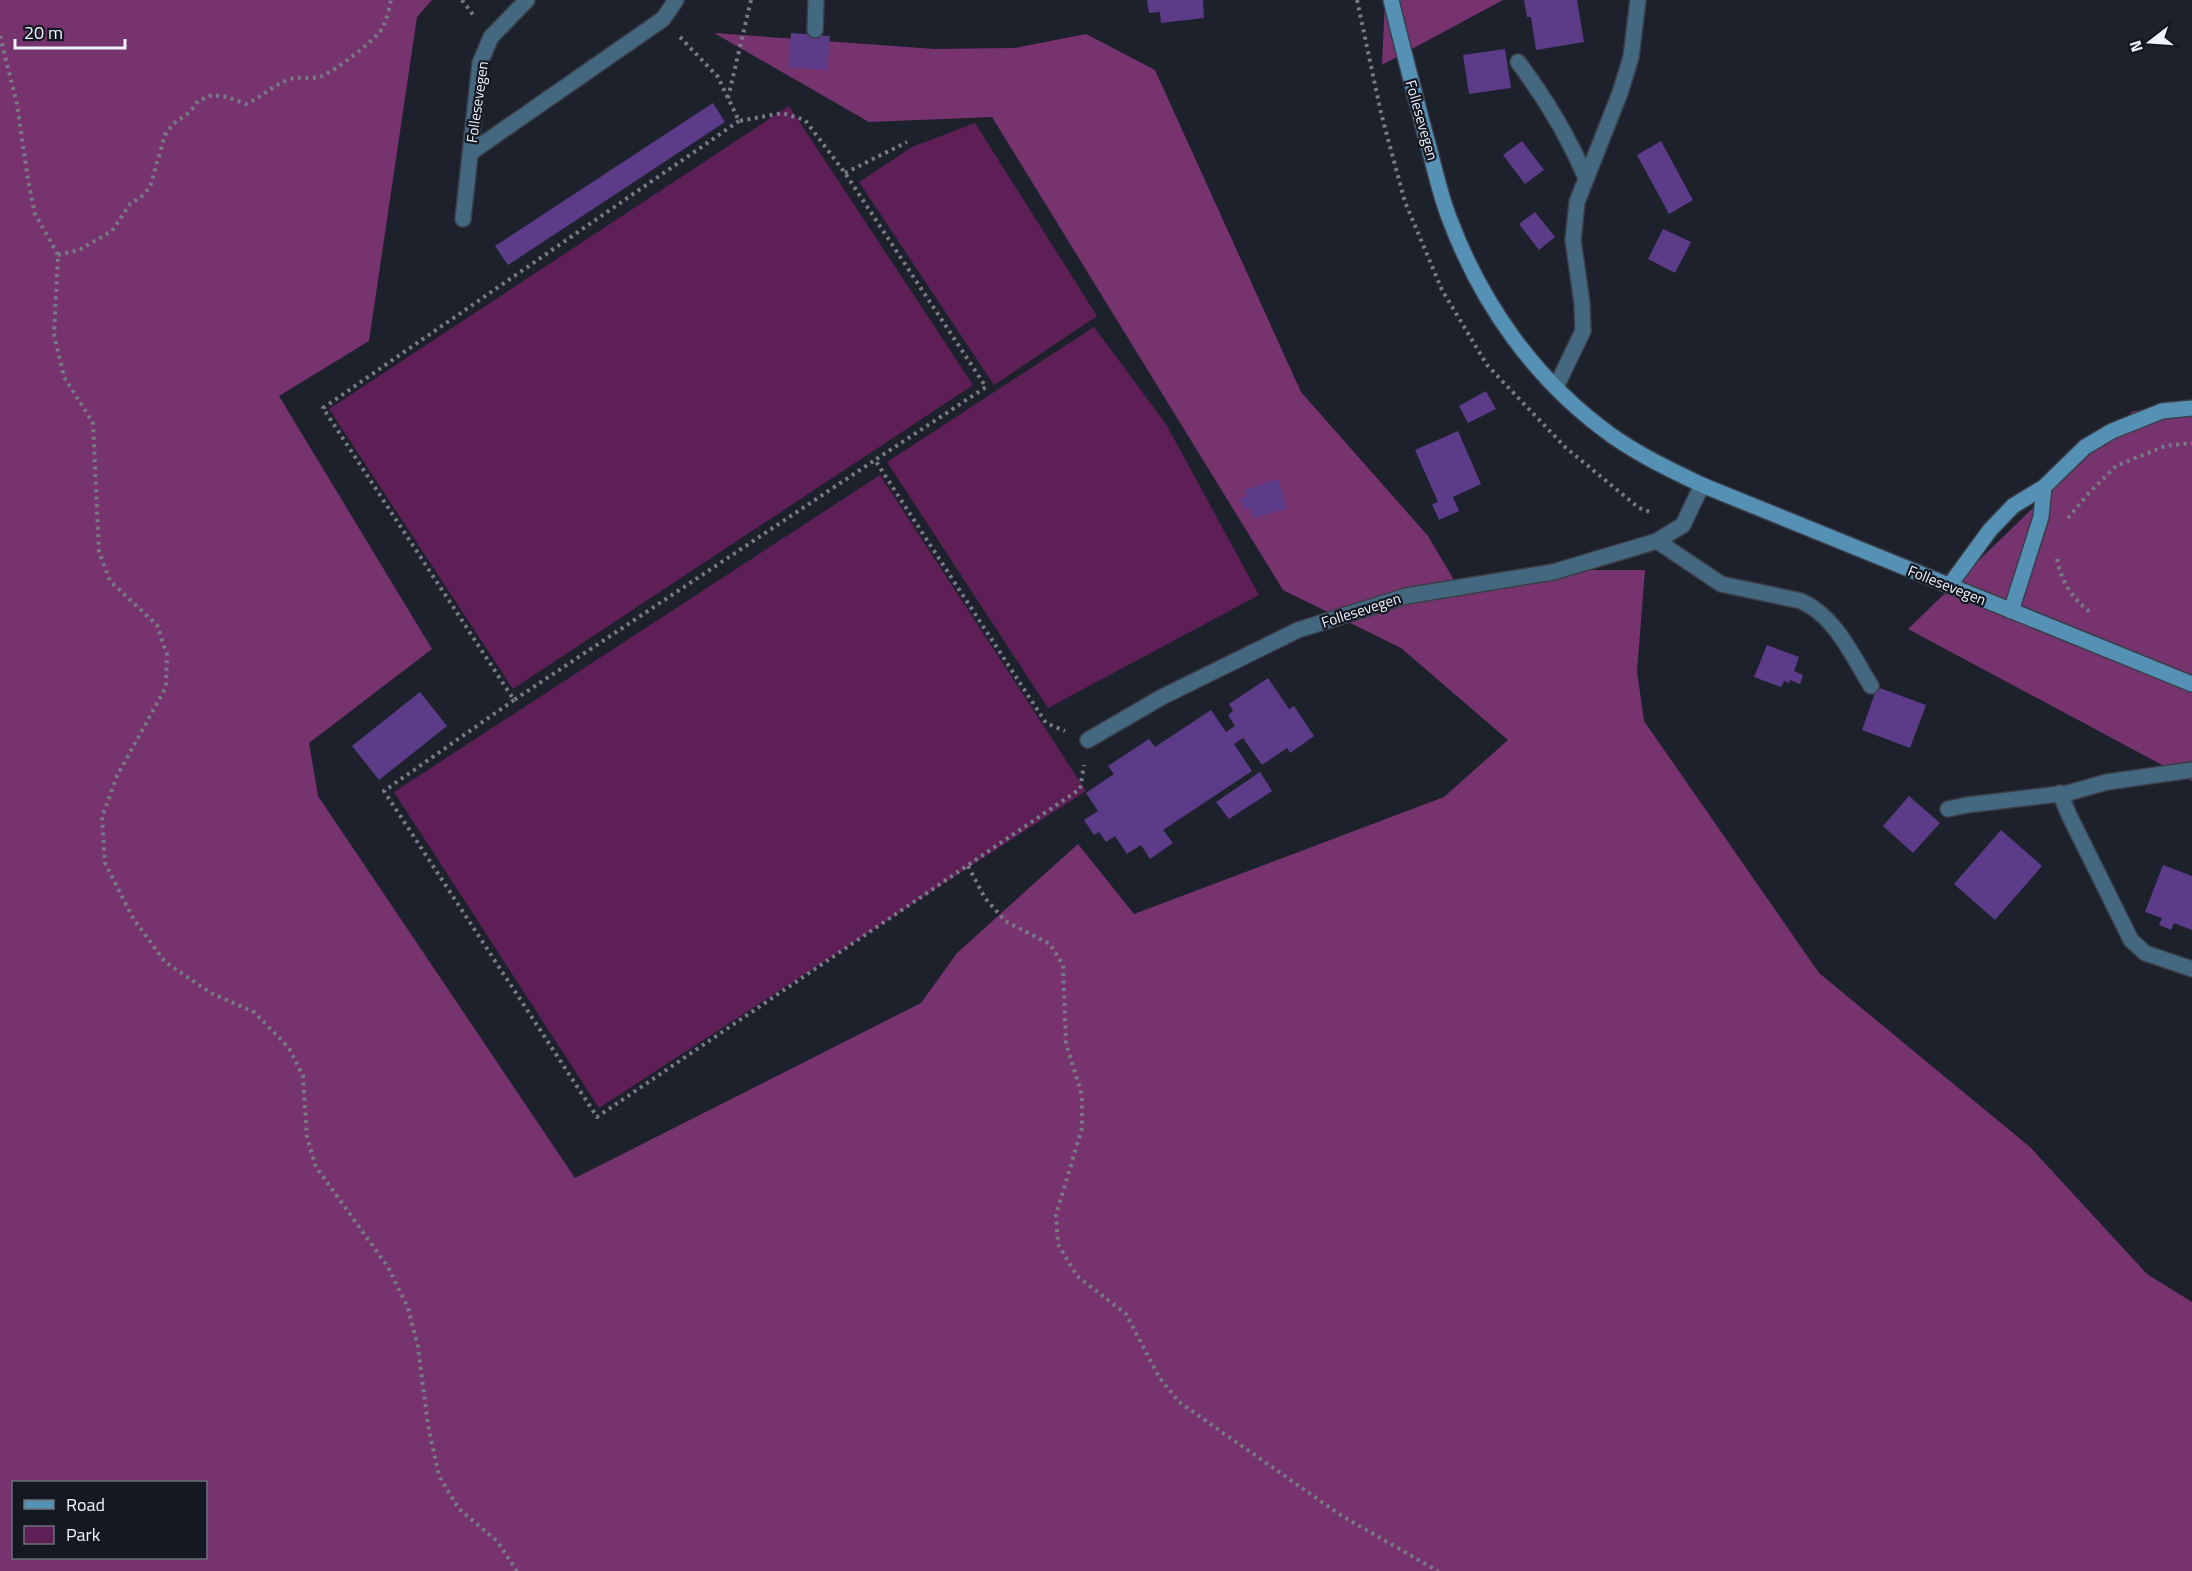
<svg xmlns="http://www.w3.org/2000/svg" width="2192" height="1571" font-family="'Titillium Web',sans-serif">
  <style>
    .green { fill: #5e1f57 }
    .forest { fill: #76336e; fill-rule: evenodd }
    .building { fill: #5c3c88 }
    .lines { fill: none; stroke-linecap: round; stroke-linejoin: round }
    .service-casing { stroke: #3b3e49; stroke-width: 18 }
    .secondary-casing { stroke: #3b3e49; stroke-width: 18 }
    .path { stroke: #777b85; stroke-width: 4; stroke-dasharray: 3 4.5; stroke-linecap: butt }
    .service { stroke: #44687f; stroke-width: 15 }
    .secondary { stroke: #5590b5; stroke-width: 15 }
    .labels { text-anchor: middle; dominant-baseline: central; stroke-width: 4.5; stroke-linejoin: round; paint-order: stroke }
    .street-label { font-size: 15px; fill: #f0f3fb; stroke: #141823 }
  </style>
  <rect width="100%" height="100%" fill="#1d212c"/>
  <!-- green -->
  <path class="green" d="M789 106 973 385 513 689 329 409Z
    M975 123 1097 316 994 385 859 182 912 147Z
    M1094 327 1166 424 1259 595 1048 708 887 462Z
    M880 475 1086 791 599 1108 394 792Z"/>
  <!-- forest -->
  <path class="forest" d="M0 0H432L417 17 369 341 279 396 432 649 309 743 318 796 575 1178 921 1003 957 953 1078 844 1134 914 1444 797 1508 740 1401 648 1283 590 992 117 869 122 714 33 935 49 1015 48 1086 34 1155 70 1301 392 1428 536 1460 590 1547 570H1645L1637 671 1644 721 1819 973 2030 1147 2147 1274 2192 1302V1571H0ZM14 1482H206V1558H14Z
    M1385 0H1503L1382 65Z
    M2192 409V781L1908 629 2133 411Z"/>
  <!-- building -->
  <path class="building" d="M1147 0H1203L1204 18 1161 23 1160 12 1149 13Z
    M1524 0H1577L1584 42 1536 50 1531 17H1527Z
    M791 33 830 36 827 70 788 67Z
    M1505 49 1511 88 1469 94 1463 55Z
    M713 103 725 122 508 265 495 246Z
    M1522 141 1544 170 1525 184 1503 155Z
    M1661 141 1693 200 1669 214 1637 155Z
    M1535 212 1555 237 1539 250 1519 224Z
    M1663 229 1691 242 1675 273 1648 259Z
    M1486 391 1496 409 1468 423 1459 406Z
    M1458 431 1481 484 1453 497 1459 511 1439 520 1432 504 1438 502 1415 450Z
    M1278 479 1287 508 1253 519 1250 508 1244 510 1240 498 1247 496 1245 490Z
    M1767 645 1799 657 1794 671 1803 675 1800 684 1790 680 1789 683 1784 681 1781 687 1754 677Z
    M1268 678 1289 709 1294 706 1314 736 1290 753 1287 748 1262 765 1243 738 1234 744 1252 771 1163 830 1173 843 1150 859 1141 845 1127 854 1115 836 1106 842 1099 832 1094 835 1084 820 1098 811 1086 793 1114 774 1108 766 1149 739 1155 747 1211 710 1226 732 1235 726 1228 715 1233 711 1229 704Z
    M1877 687 1926 705 1910 748 1862 730Z
    M420 692 447 726 379 780 352 746Z
    M1260 772 1272 791 1229 819 1216 802Z
    M1909 796 1940 823 1913 853 1883 826Z
    M2001 830 2042 866 1995 920 1954 884Z
    M2163 865 2192 876V930L2174 923 2171 930 2159 925 2162 918 2145 912Z"/>
  <g class="lines">
    <!-- service casing -->
    <g class="service-casing">
      <path id="service" d="M815 30 816 0
        M1518 62C1546 99 1568 136 1586 178
        M470 153 663 19 676 0
        M463 219 480 63 491 37 527 0
        M1556 387 1583 331 1582 303 1573 240 1577 202 1620 93 1631 57 1638 0
        M1657 541 1721 584 1801 601C1835 616 1852 655 1871 686
        M1088 740 1162 697 1298 630 1406 596 1553 572 1657 541 1683 525 1702 485
        M2060 793 2069 815 2131 940 2145 953 2192 969
        M1948 809 1967 805 2068 793 2107 782 2192 770"/>
    </g>
    <!-- secondary casing -->
    <g class="secondary-casing">
      <path id="secondary" d="M1391 0C1402 46 1414 91 1426 137 1434 164 1439 193 1450 220 1482 305 1536 381 1611 435 1639 455 1671 470 1702 485L2192 684
        M1949 586 1990 530 2013 506 2044 487 2085 447 2112 431 2162 411 2192 408
        M2011 611 2041 517 2044 487"/>
    </g>
    <!-- path -->
    <path class="path" d="M462 0 474 16
      M1357 0 1381 113 1405 202 1442 290 1487 365 1565 447 1639 508 1653 513
      M0 36 17 104 28 180 35 214 58 255 54 334 64 377 93 423 99 552 110 581 157 625 167 655 166 687 117 776 102 817 105 863 133 918 165 962 211 993 254 1012 289 1048 303 1076 307 1138 316 1167 388 1267 408 1308 418 1347 428 1425 439 1476 459 1509 497 1541 517 1571
      M680 37 718 77 739 121 782 113 805 120 845 173 986 387 875 460 1046 723 1065 731
      M728 98 751 0
      M739 121 323 408 514 700 875 460
      M845 173 907 142
      M58 255 79 250 112 231 130 204 141 197 150 187 165 135 173 124 190 112 198 101 212 95 227 97 246 104C262 97 273 85 290 79 300 76 312 80 322 76 335 71 377 39 383 27 387 19 389 8 391 0
      M2068 518 2088 494 2116 466 2165 446 2192 443
      M2057 559C2061 581 2072 598 2090 612
      M514 700 384 791 597 1117 1080 789 1084 765
      M968 866 985 898 1005 921 1050 944 1063 965 1066 1044 1082 1095V1128L1056 1215 1058 1244 1077 1276 1126 1314 1159 1377 1179 1402 1342 1516 1438 1571"/>
    <!-- service -->
    <use href="#service" class="service"/>
    <!-- secondary -->
    <use href="#secondary" class="secondary"/>
  </g>
  <g class="labels">
    <!-- street labels -->
    <g class="street-label">
      <text transform="translate(477 102) rotate(-82)">Follesevegen</text>
      <text transform="translate(1422 120) rotate(74)">Follesevegen</text>
      <text transform="translate(1947 585) rotate(22)">Follesevegen</text>
      <text transform="translate(1361 610) rotate(-18)">Follesevegen</text>
    </g>
  </g>
  <!-- legend -->
  <rect x="12" y="1481" width="195" height="78" fill="#141823" stroke="#6c7079" stroke-width="1.5"/>
  <rect x="24" y="1500" width="30" height="9" fill="#5590b5" stroke="#6c7079" stroke-width="1.5"/>
  <text x="66" y="1511" font-size="18" fill="#f0f3fb">Road</text>
  <rect x="24" y="1526" width="30" height="18" fill="#5e1f57" stroke="#6c7079" stroke-width="1.5"/>
  <text x="66" y="1541" font-size="18" fill="#f0f3fb">Park</text>
  <!-- north arrow -->
  <g transform="translate(2150 42) rotate(253)" stroke="#141823" stroke-width="4.5" paint-order="stroke">
  <path d="M0-4.5L10 22L0 15L-10 22Z" fill="#f0f3fb"/>
  <text y="-9" font-size="16" font-weight="bold" text-anchor="middle" fill="#f0f3fb">N</text>
  </g>
  <!-- scale -->
  <path d="M15 39v9h110v-9" fill="none" stroke="#f0f3fb" stroke-width="3"/>
  <text x="24" y="39" font-size="18" fill="#f0f3fb" stroke="#141823" stroke-width="4.5" paint-order="stroke">20 m</text>
</svg>
